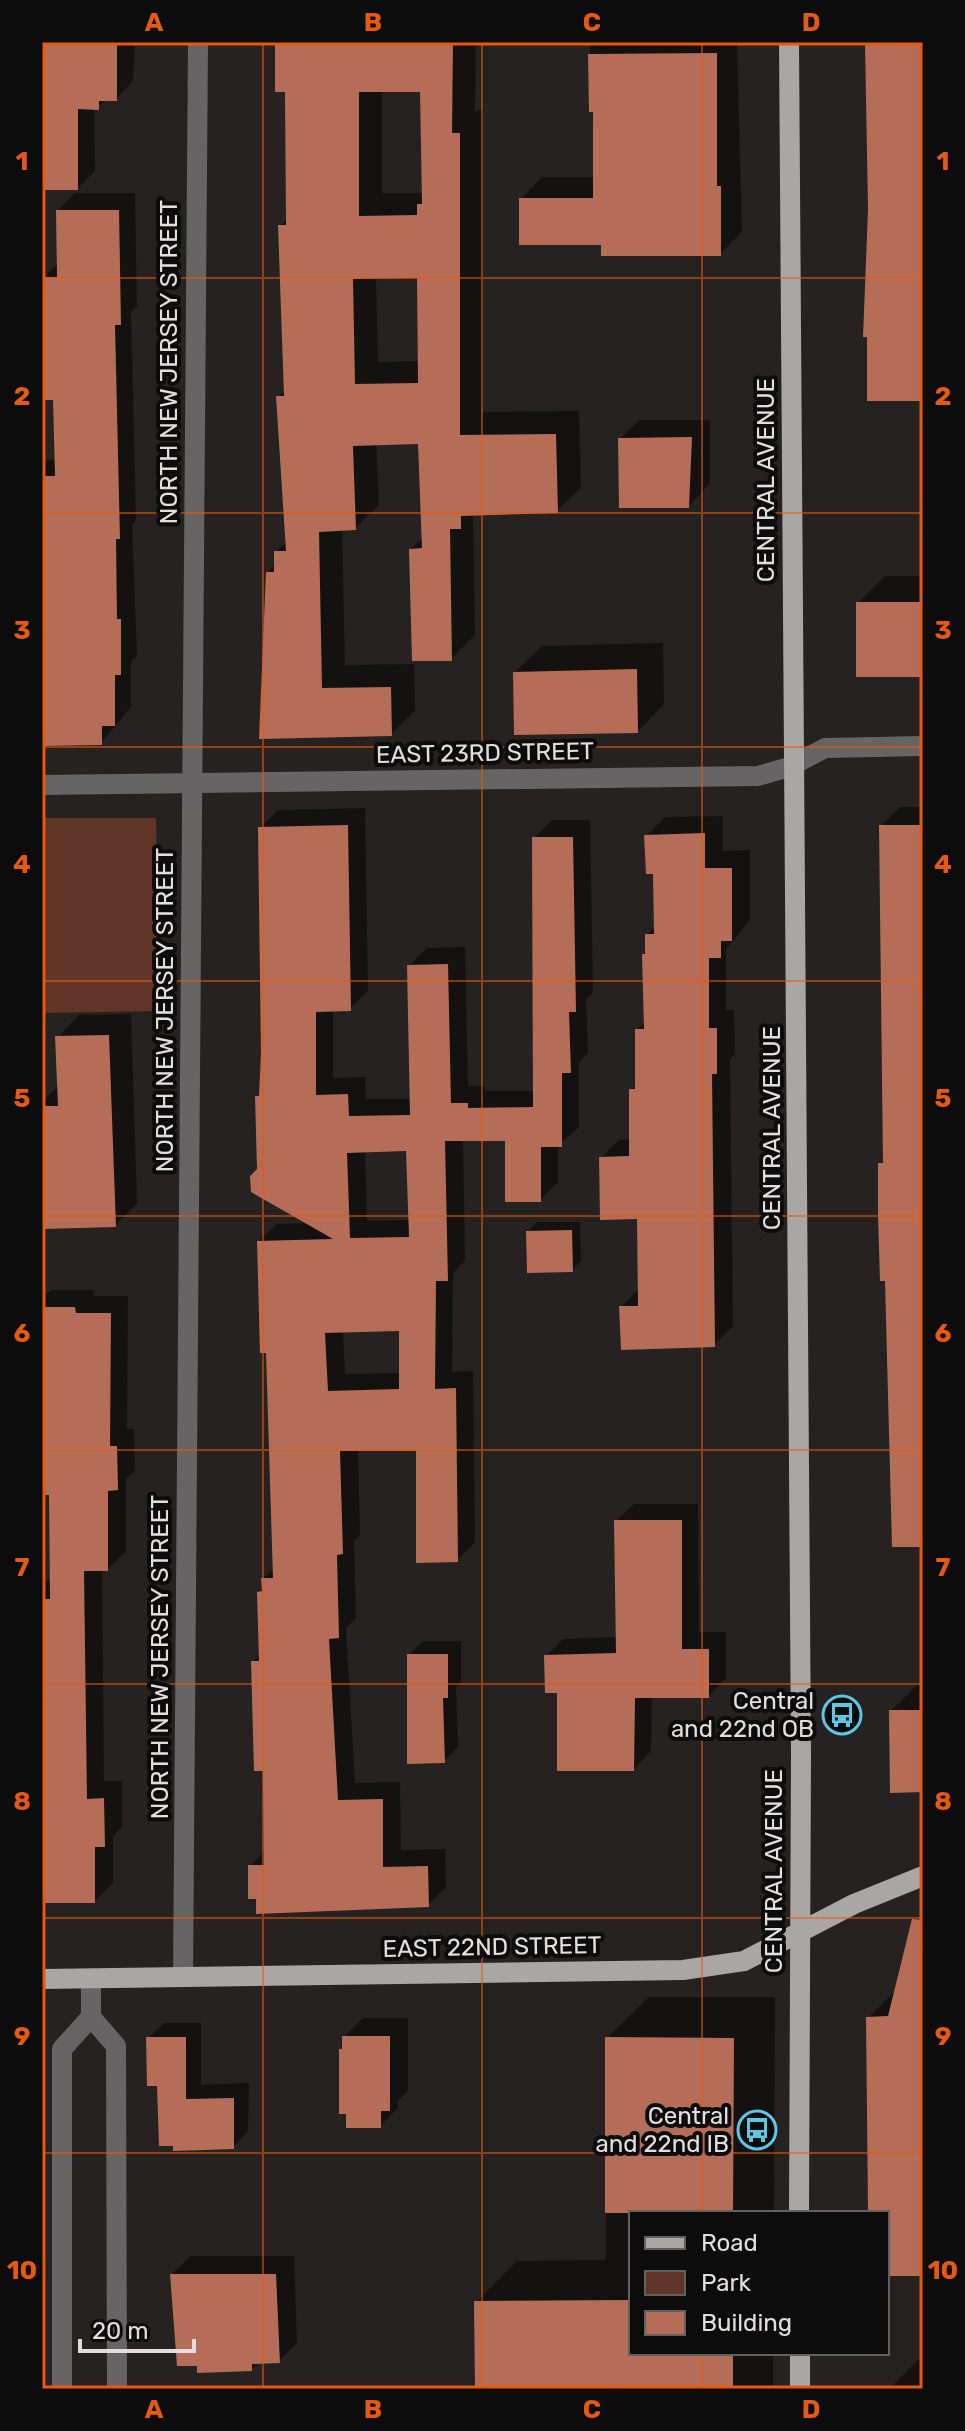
<svg xmlns="http://www.w3.org/2000/svg" width="965" height="2431" font-family="Rubik,sans-serif">
  <style>
    .green { fill: #603528 }
    .shadow { fill: #0007; fill-rule: evenodd }
    .building { fill: #b66d58; fill-rule: evenodd }
    .lines { fill: none; stroke-linecap: round; stroke-linejoin: round }
    .minor { stroke: #666464; stroke-width: 20 }
    .major { stroke: #a9a6a6; stroke-width: 20 }
    .grid { fill: none; stroke: #e8590c; stroke-width: 2; stroke-opacity: 0.55 }
    .labels { text-anchor: middle; dominant-baseline: central; stroke-width: 8; stroke-linejoin: round; paint-order: stroke }
    .street-label { font-size: 24px; fill: #e1dfde; stroke: #0d0c0c }
    .poi-label { font-size: 24px; fill: #e1dfde; stroke: #0d0c0c; text-anchor: end }
    .neatline { fill: none; stroke: #e8590c; stroke-width: 3 }
    .grid-label { font-size: 26px; text-anchor: middle; font-weight: bold; fill: #e8590c }
  </style>
  <rect width="100%" height="100%" fill="#252221"/>
  <!-- green -->
  <path class="green" d="M42 818H156L159 1011 42 1013Z"/>
  <!-- shadow -->
  <path class="shadow" d="M42 42H135L133 81 116 99H108L94 108 95 171 78 188H42Z
    M277 42H476L475 111 483 110 482 412 579 411 581 488 557 511 473 514 475 635 451 659 411 549 424 537 420 442 376 443 379 505 355 528 342 529 345 665 414 664 415 711 391 734 261 737 267 573 276 564V552L287 541 278 397 286 389 280 226 288 218 287 90ZM382 90H422L424 193H382ZM376 276H419L420 361 378 362Z
    M590 42H737L742 232 720 254 603 243 521 199 542 177H595Z
    M75 193H135L137 306 131 312 136 520 132 524 137 656 131 661V707L101 743 42 744V460H56L55 397 42 398 43 278 58 263V210Z
    M639 420H710V483L689 506 620 439Z
    M885 576H923V675L858 603Z
    M663 643 664 704 638 731 515 672 542 646Z
    M900 807H923V1545L894 1479H890L887 1279 880 1164 885 1159 881 826Z
    M365 808 368 991 350 1009H333V1078L365 1077 366 1099H412L409 966 427 948 465 947 468 1086H485V1091H535L534 838 552 820H590L593 992 586 999 588 1053 579 1062V1127L558 1145V1182L540 1200 507 1139H463L465 1261 453 1273 452 1372 473 1371 475 1542 457 1560 418 1449H358L360 1535 354 1541 356 1618 346 1628 355 1783 400 1782 401 1850 445 1849 446 1887 428 1905 258 1897 250 1866 266 1850 265 1769 253 1662 261 1654 259 1592 264 1588 263 1579 274 1568 268 1351 259 1241 277 1224 309 1223 259 1170 257 1097 261 1093 263 1053 260 828 278 810ZM408 1149 410 1220 367 1221 365 1150ZM401 1329V1373L345 1374 343 1331Z
    M723 816V851L750 850V920L726 949V1010H734L735 1054 730 1059 733 1326 714 1345 621 1307 640 1288 639 1217 601 1158 619 1140 631 1139V1090L637 1084V1030L646 1021 644 955 647 935 656 926 655 872 646 836 665 817Z
    M131 1014 137 1204 115 1225 42 1227V1102L59 1085 58 1037 79 1015Z
    M537 1222H580L581 1261 572 1270 528 1231Z
    M52 1290H93L94 1296H128L127 1429H134L135 1470 126 1479V1551L108 1569H102L104 1781H122V1827L113 1836V1883L95 1901H42V1581H52L51 1493H42V1296Z
    M634 1504H698L699 1632H726V1678L709 1696H652L651 1751 634 1769 560 1691 546 1656 563 1639 617 1637 616 1521Z
    M423 1641H461V1682L456 1687 458 1747 444 1761 409 1655Z
    M918 1684H923V1790L891 1711Z
    M923 1950V2274H887V2213H870L868 2018 896 1990Z
    M649 1997H775L774 2213H631V2353H773V2389H477L476 2302 517 2261 606 2260 607 2038Z
    M363 2018H408V2091L398 2100V2108L380 2126 341 2049 344 2037Z
    M164 2023H201V2085L249 2083 248 2131 233 2147 159 2084 148 2038Z
    M191 2256H294L297 2343 279 2361 259 2362 252 2369 172 2274Z
    M918 2360H923V2389H889Z"/>
  <!-- building -->
  <path class="building" d="M42 42H117V101H99V110L78 109V190H42Z
    M275 42H453L452 133H460V435L556 434 558 513 461 516V529H450L452 661H412L409 549 422 548 418 444 353 446 356 530 319 532 322 688 391 687 392 736 259 739 266 572H274V551H286L276 396H284L278 225H286L285 92H275ZM359 92H420L422 204H417V215L359 216ZM417 278 418 383 355 384 353 279Z
    M865 42H923V401H867V337H863L868 210Z
    M717 53V186H721V256H601V245H519V198H593V112H589L588 54Z
    M56 210H119L121 325H115L120 539H116L117 619H121V675H115V726H102V745L42 746V476H55L53 400H42V277H57Z
    M692 437 689 508H619L618 438Z
    M856 602H923V677H856Z
    M637 669 638 733 514 735 513 672Z
    M348 825 351 1011 316 1012V1095L348 1094 349 1116 410 1115 407 965 448 964 451 1103H468V1108L533 1107 532 837H573L576 1012H569L571 1073H562V1147H541V1202H505V1141H445L448 1281H436L435 1389 456 1388 458 1562 416 1563V1451H340L343 1554 337 1555 339 1638 329 1639 338 1800 383 1799V1867L428 1866 429 1907 256 1914V1899H248V1865H264L263 1771H254L251 1661H259L257 1592 262 1591 261 1578H273L266 1353H260L257 1241 333 1239 251 1192 250 1176 257 1169 255 1096H259L261 1053 258 827ZM406 1151 409 1237 350 1238 347 1153ZM399 1331V1389L328 1391 325 1333Z
    M879 825H923V1547H892L885 1281H880L878 1215V1163H883Z
    M705 833V868H732V941H721V958H709V1028H717V1074H712L715 1347 621 1350 619 1306H638L637 1219 600 1220 599 1157 629 1156V1089H635V1029H644L642 954H645V934H654L653 874H646L644 835Z
    M109 1035 116 1227 42 1229V1106H58L55 1036Z
    M572 1230 573 1272 527 1273 526 1231Z
    M42 1307H75L76 1313H111L110 1446H117L118 1490 108 1491V1571H84L87 1799 104 1798 105 1847H95V1903H42V1599H50L49 1495H42Z
    M614 1520H682V1649H709V1698H635L634 1771H557V1693H545L544 1655 616 1653Z
    M407 1654H448V1698H443L445 1763 407 1764Z
    M889 1710H923V1792L890 1793Z
    M912 1919 923 1920V2276H887V2213H868L866 2017 888 2016Z
    M342 2036H390V2111H381V2128H346V2114H339V2049H342Z
    M146 2037H186V2099L234 2098V2149L173 2151V2146H159L157 2086H147Z
    M605 2037 734 2038 733 2213H605Z
    M170 2274H276L280 2363 252 2364V2371L197 2373V2366H177Z
    M631 2300V2353H733V2389H475L474 2301Z"/>
  <g class="lines">
    <!-- minor -->
    <path class="minor" d="M42 785 758 776 789 767 825 748 923 746
      M183 1977 198 42
      M91 1979V2017L116 2046 117 2389
      M62 2389V2049L91 2017"/>
    <!-- major -->
    <path class="major" d="M789 42 801 1753 799 2213
      M42 1979 683 1970 744 1961 854 1904 923 1876
      M800 2389V2353"/>
  </g>
  <!-- grid -->
  <path class="grid" d="M263 42V2389M482 42V2389M702 42V2213M42 278H923M42 513H923M42 747H923M42 981H923M42 1216H923M42 1450H923M42 1684H923M42 1918H923M42 2153H923M702 2353V2389"/>
  <!-- icons -->
  <defs>
    <g id="bus-ring" transform="scale(2)"><circle r="9.5" fill="#0d0c0c" stroke="#59c8e5" stroke-width="1.5"/><path d="M-5-6H5V4H4V6H2V4H-2V6H-4V4H-5ZM-3.5-4V0h7V-4ZM-3.5 1.2v1.5H-2V1.2ZM2 1.2v1.5H3.5V1.2Z" fill="#59c8e5"/></g>
  </defs>
  <g fill-rule="evenodd">
    <use href="#bus-ring" x="842" y="1715"/>
    <use href="#bus-ring" x="757" y="2130"/>
  </g>
  <g class="labels">
    <!-- street labels -->
    <g class="street-label">
      <text transform="translate(169 362) rotate(-90)">NORTH NEW JERSEY STREET</text>
      <text transform="translate(766 480) rotate(-90)">CENTRAL AVENUE</text>
      <text transform="translate(485 753) rotate(-1)">EAST 23RD STREET</text>
      <text transform="translate(165 1010) rotate(-90)">NORTH NEW JERSEY STREET</text>
      <text transform="translate(772 1128) rotate(-90)">CENTRAL AVENUE</text>
      <text transform="translate(160 1657) rotate(-90)">NORTH NEW JERSEY STREET</text>
      <text transform="translate(774 1871) rotate(-90)">CENTRAL AVENUE</text>
      <text transform="translate(492 1947) rotate(-1)">EAST 22ND STREET</text>
    </g>
    <!-- poi labels -->
    <g class="poi-label">
      <text x="814" y="1701">Central<tspan x="814" dy="28">and 22nd OB</tspan></text>
      <text x="729" y="2116">Central<tspan x="729" dy="28">and 22nd IB</tspan></text>
    </g>
  </g>
  <!-- border -->
  <rect width="965" height="2431" fill="none" stroke="#0d0c0c" stroke-width="88"/>
  <!-- legend -->
  <rect x="629" y="2211" width="260" height="144" fill="#0d0c0c" stroke="#626060" stroke-width="2"/>
  <rect x="645" y="2237" width="40" height="12" fill="#a9a6a6" stroke="#626060" stroke-width="2"/>
  <text x="701" y="2251" font-size="24" fill="#e1dfde">Road</text>
  <rect x="645" y="2271" width="40" height="24" fill="#603528" stroke="#626060" stroke-width="2"/>
  <text x="701" y="2291" font-size="24" fill="#e1dfde">Park</text>
  <rect x="645" y="2311" width="40" height="24" fill="#b66d58" stroke="#626060" stroke-width="2"/>
  <text x="701" y="2331" font-size="24" fill="#e1dfde">Building</text>
  <!-- scale -->
  <path d="M80 2339v12h114v-12" fill="none" stroke="#e1dfde" stroke-width="4"/>
  <text x="92" y="2339" font-size="24" fill="#e1dfde" stroke="#0d0c0c" stroke-width="6" paint-order="stroke">20 m</text>
  <rect x="44" y="44" width="877" height="2343" class="neatline"/>
  <g class="grid-label">
    <text x="154" y="31">A</text>
    <text x="373" y="31">B</text>
    <text x="592" y="31">C</text>
    <text x="811" y="31">D</text>
    <text x="22" y="170">1</text>
    <text x="943" y="170">1</text>
    <text x="22" y="405">2</text>
    <text x="943" y="405">2</text>
    <text x="22" y="639">3</text>
    <text x="943" y="639">3</text>
    <text x="22" y="873">4</text>
    <text x="943" y="873">4</text>
    <text x="22" y="1107">5</text>
    <text x="943" y="1107">5</text>
    <text x="22" y="1342">6</text>
    <text x="943" y="1342">6</text>
    <text x="22" y="1576">7</text>
    <text x="943" y="1576">7</text>
    <text x="22" y="1810">8</text>
    <text x="943" y="1810">8</text>
    <text x="22" y="2045">9</text>
    <text x="943" y="2045">9</text>
    <text x="22" y="2279">10</text>
    <text x="943" y="2279">10</text>
    <text x="154" y="2418">A</text>
    <text x="373" y="2418">B</text>
    <text x="592" y="2418">C</text>
    <text x="811" y="2418">D</text>
  </g>
</svg>
